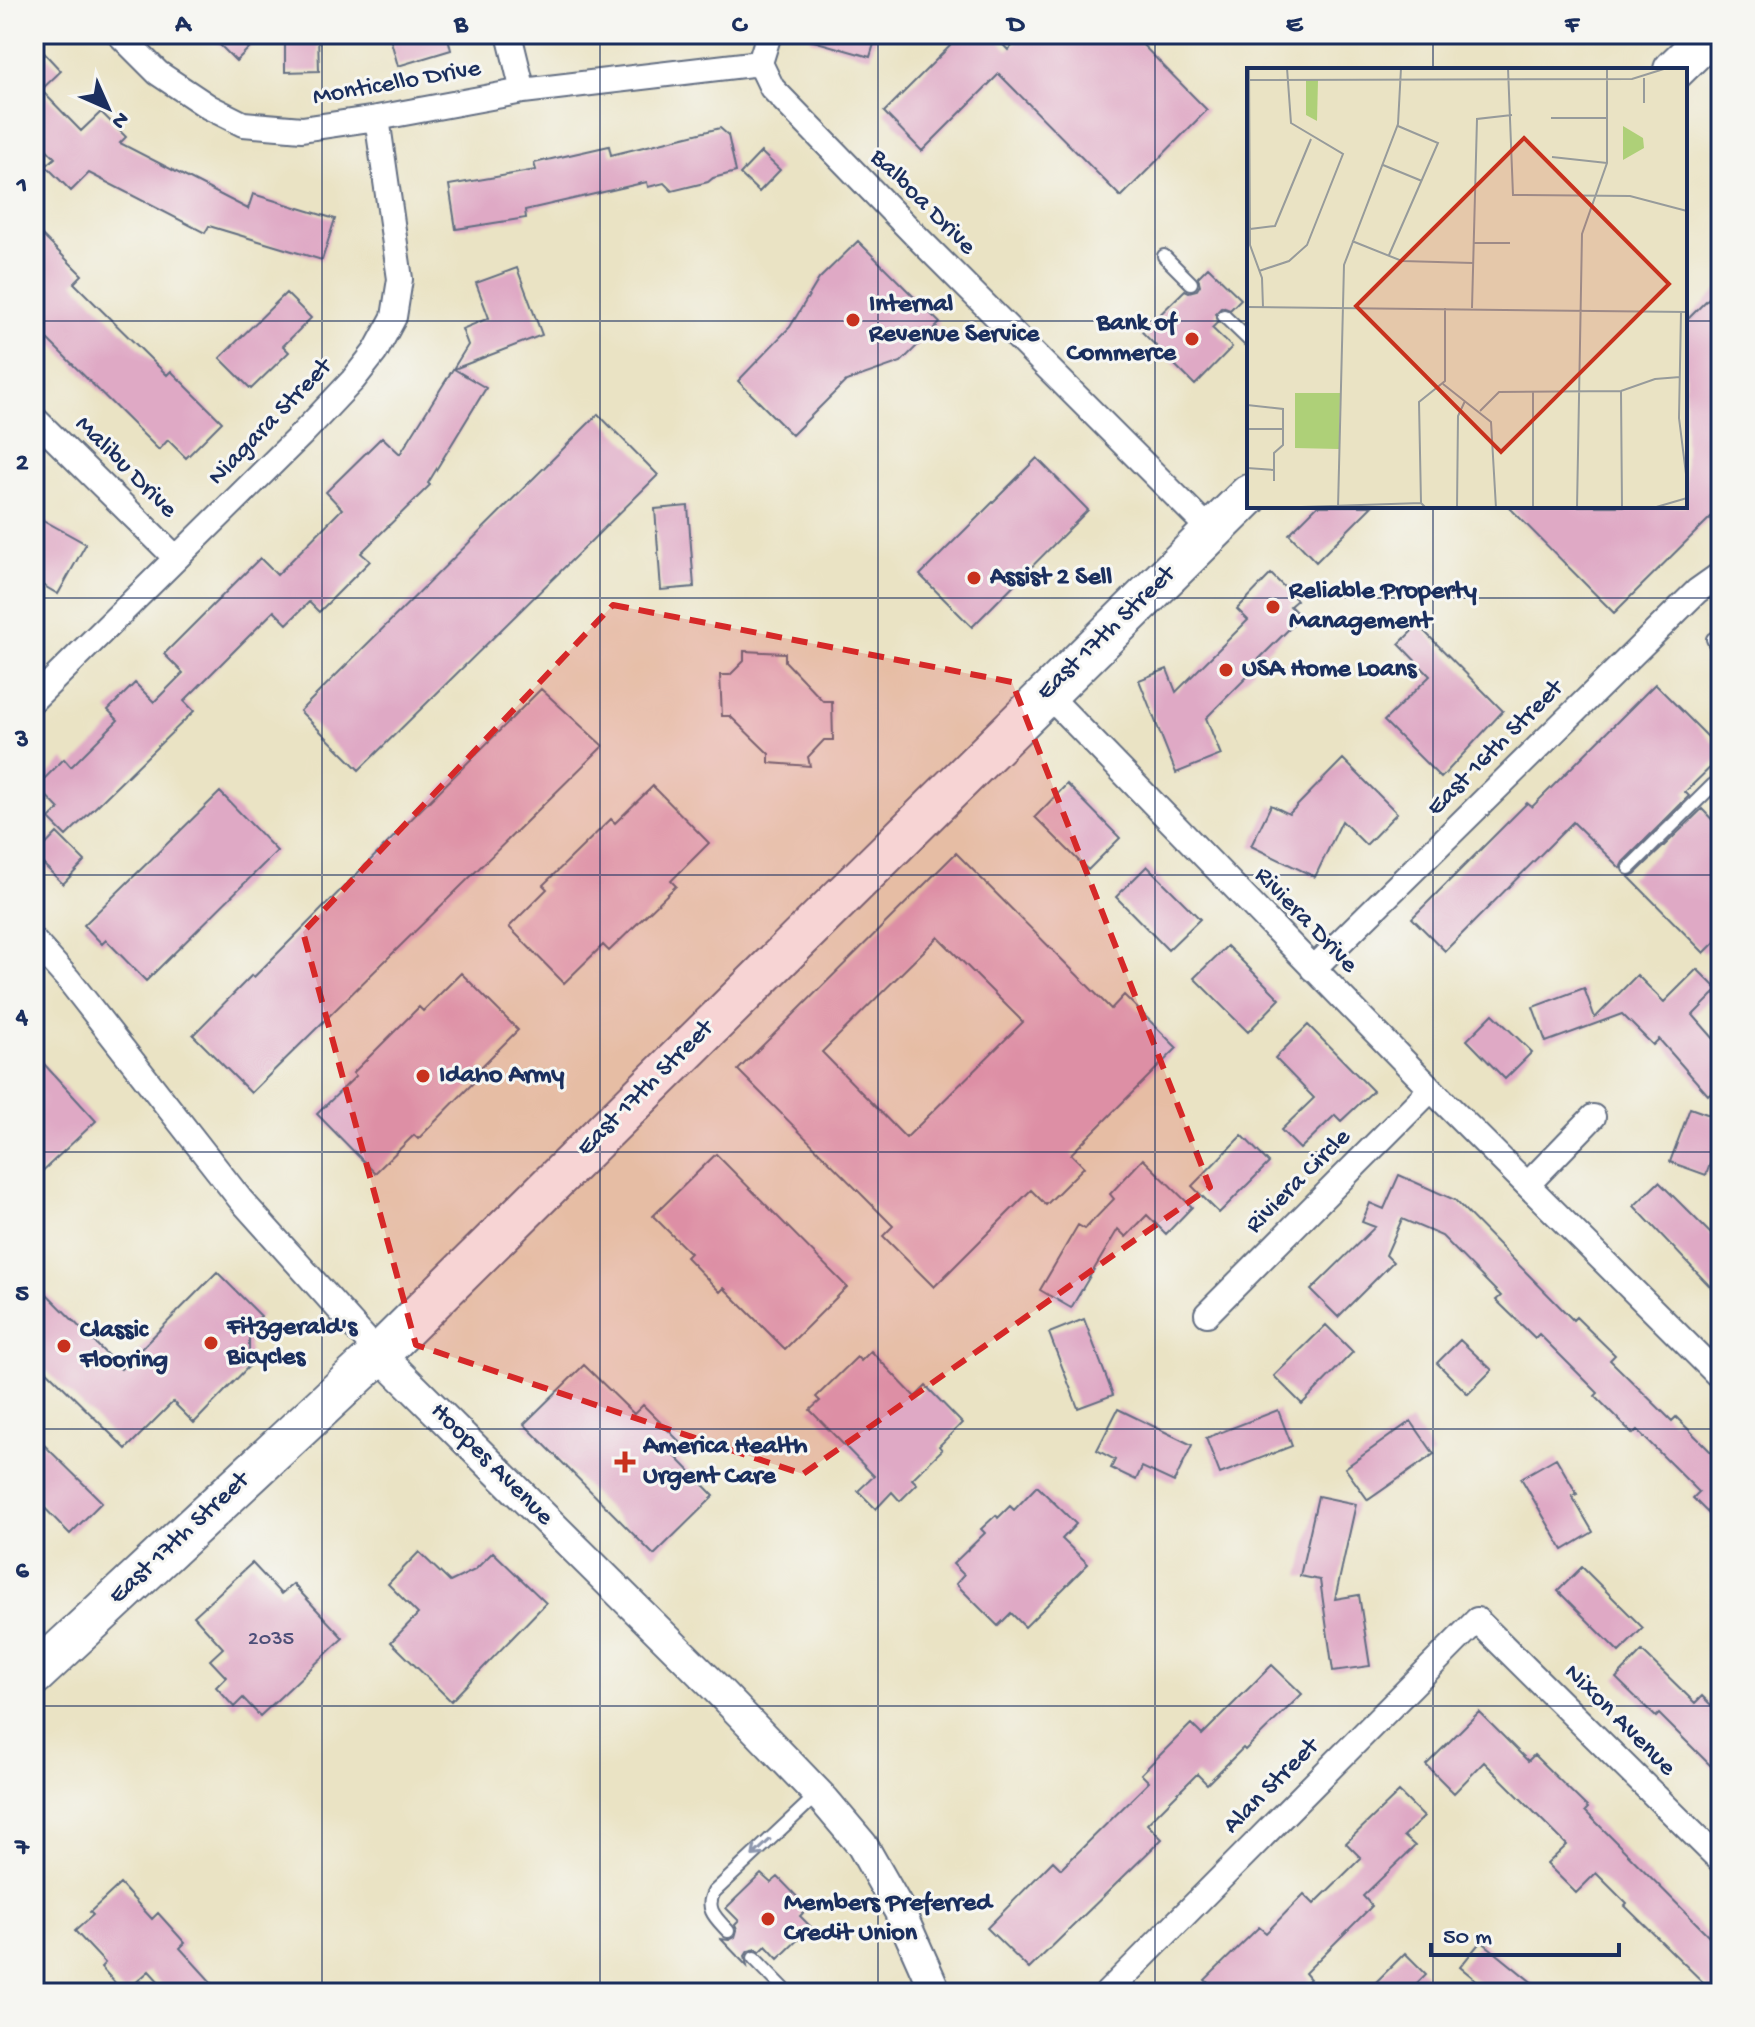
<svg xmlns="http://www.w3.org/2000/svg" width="1755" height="2027" font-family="'Gochi Hand',sans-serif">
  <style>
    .building { fill: #dfa9c5; fill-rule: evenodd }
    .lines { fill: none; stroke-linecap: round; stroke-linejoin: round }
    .service-casing { stroke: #636e82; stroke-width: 16 }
    .minor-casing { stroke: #636e82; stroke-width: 28 }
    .tertiary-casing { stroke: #636e82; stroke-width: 34 }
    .primary-casing { stroke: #636e82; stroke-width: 44 }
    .service { stroke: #fff; stroke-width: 12 }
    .minor { stroke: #fff; stroke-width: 24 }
    .tertiary { stroke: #fff; stroke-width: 30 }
    .primary { stroke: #fff; stroke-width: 40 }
    .oneway { stroke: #8d97ae }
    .marked { fill: #d62828; fill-opacity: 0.2; stroke: #d62828; stroke-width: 6; stroke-dasharray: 16 10; stroke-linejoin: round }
    .grid { fill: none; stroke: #1b2f5e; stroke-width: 2; stroke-opacity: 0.55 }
    .poi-dot { fill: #c8321e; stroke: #f6f6f2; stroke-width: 3 }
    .labels { text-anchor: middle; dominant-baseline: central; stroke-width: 6; stroke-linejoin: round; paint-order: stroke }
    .number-label { font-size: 22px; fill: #4c4e78 }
    .street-label { font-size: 26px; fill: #1b2f5e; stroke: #f6f6f2 }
    .poi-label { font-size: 26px; font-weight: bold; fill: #1b2f5e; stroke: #f6f6f2; text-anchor: start }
    .inset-road { fill: none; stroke: #979b9b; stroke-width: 2 }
    .view { fill: #c8321e; fill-opacity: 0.15; stroke: #c8321e; stroke-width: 4 }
    .inset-edge { fill: none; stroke: #1b2f5e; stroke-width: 4 }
    .neatline { fill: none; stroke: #1b2f5e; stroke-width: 3 }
    .grid-label { font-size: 26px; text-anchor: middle; font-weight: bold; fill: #1b2f5e }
  </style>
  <rect width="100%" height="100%" fill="#f6f6f2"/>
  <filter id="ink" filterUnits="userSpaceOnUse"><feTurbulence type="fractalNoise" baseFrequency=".0125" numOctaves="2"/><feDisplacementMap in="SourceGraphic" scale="16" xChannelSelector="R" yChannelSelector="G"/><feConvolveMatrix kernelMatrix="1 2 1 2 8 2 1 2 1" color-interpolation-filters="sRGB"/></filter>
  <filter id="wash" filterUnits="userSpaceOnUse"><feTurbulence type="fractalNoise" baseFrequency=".006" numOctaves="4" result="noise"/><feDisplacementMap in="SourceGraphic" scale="32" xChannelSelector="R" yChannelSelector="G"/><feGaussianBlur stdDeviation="1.8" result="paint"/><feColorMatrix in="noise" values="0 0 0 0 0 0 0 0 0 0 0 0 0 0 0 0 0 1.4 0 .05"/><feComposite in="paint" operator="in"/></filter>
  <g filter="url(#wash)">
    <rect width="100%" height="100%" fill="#eae3c4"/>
    <g id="blocks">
      <!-- building -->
      <path class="building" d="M209 34H263L236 61Z
        M285 34H318L319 71 285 72Z
        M389 34H447L451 50 398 66Z
        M811 34H877L870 57 810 40Z
        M962 34H993L1008 50 1024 34H1132L1207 110 1121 197 999 74 922 151 884 112Z
        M34 42 61 71 41 90 81 131 101 112 126 137 120 143 248 209 253 194 335 219 322 260 209 226 205 233 89 173 71 191 46 166 55 158 34 136Z
        M720 128 728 135 736 172 713 178 708 182 672 191 664 183 648 187 647 182 525 210 526 218 456 229 449 185 536 170 534 163 609 146 611 155Z
        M761 152 780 170 759 192 740 174Z
        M34 227 82 275 74 283 167 375 171 371 222 422 186 458 168 440 159 450 34 326Z
        M858 241 940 323 901 362 846 381 792 435 738 381 790 327 819 279Z
        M1208 267 1241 299 1230 310 1222 307 1216 313 1218 322 1212 328 1232 347 1195 385 1142 332 1185 290 1189 292 1197 290 1200 285 1198 277Z
        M517 268 542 335 454 369 486 388 428 483 430 485 361 553 370 561 319 612 309 602 287 624 274 611 184 701 194 711 66 836 49 819 59 809 37 786 64 759 71 767 118 720 108 710 135 683 154 702 183 673 164 654 260 558 277 575 342 509 326 492 382 437 400 454 468 345 462 329 489 318 476 283Z
        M1721 286V483L1712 492 1721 500V507L1614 613 1508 506H1685V322Z
        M286 293 311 318 283 346 289 352 251 389 220 358Z
        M598 414 658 475 359 770 300 711Z
        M1037 458 1088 510 972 627 920 575Z
        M688 506 694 587 661 590 655 509Z
        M1317 506H1372L1316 562 1289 534Z
        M34 515 86 544 58 594 34 580Z
        M1271 574 1297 600 1290 606 1301 617 1251 667 1254 670 1206 718 1221 755 1176 773 1139 680 1167 669 1176 692 1248 620 1237 609Z
        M1418 625 1503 711 1441 778 1384 721 1430 676 1399 644Z
        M744 651 785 653V661L823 701H832L833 740H824L808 757 810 766 769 763V754L730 716H722L720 675H730L744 661Z
        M1655 684 1721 750V757L1685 792 1689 796 1623 862 1620 868 1573 822 1445 951 1412 918 1527 803 1532 807Z
        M541 689 603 746 251 1093 193 1035 252 975 254 977Z
        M1343 759 1397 813 1366 845 1342 821 1315 877 1251 846 1271 805 1289 814Z
        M1067 784 1120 838 1088 870 1035 817Z
        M653 786 709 843 671 881 676 886 609 951 603 945 564 983 509 927 547 889 543 885 611 819 615 823Z
        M220 792 277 851 146 981 106 940 102 944 84 925Z
        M1702 809 1721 829V936L1704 953 1629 877 1635 874Z
        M57 833 85 861 63 884 35 856Z
        M956 853 1111 1009 1124 995 1177 1048 1071 1154 1084 1167 1046 1205 1031 1190 934 1287 883 1236 893 1226 738 1070ZM938 937 1023 1022 906 1138 822 1052Z
        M1147 866 1200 919 1168 950 1116 897Z
        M1227 946 1280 999 1248 1032 1194 978Z
        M1697 969 1718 990 1693 1015 1721 1047V1083L1708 1095 1659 1039 1653 1045 1622 1014 1546 1042 1533 1007 1584 988 1595 1018 1637 975 1664 1002Z
        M461 973 518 1030 479 1069 483 1073 418 1139 414 1135 375 1173 317 1114 356 1076 353 1073 419 1007 423 1011Z
        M1493 1014 1532 1052 1505 1079 1467 1040Z
        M1308 1025 1373 1091 1341 1121 1335 1115 1300 1149 1281 1130 1314 1098 1275 1058Z
        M34 1053 96 1121 34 1179Z
        M1690 1108 1721 1119V1134L1706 1175 1670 1162Z
        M1242 1135 1269 1163 1219 1213 1192 1186Z
        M716 1154 847 1287 785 1349 724 1288 720 1292 686 1257 690 1253 653 1216Z
        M1143 1159 1192 1207 1166 1234 1147 1215 1126 1237 1118 1229 1071 1308 1040 1290 1078 1225 1085 1229 1114 1199 1110 1194Z
        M1399 1175 1455 1200 1573 1320 1576 1317 1615 1355 1610 1360 1672 1421 1676 1417 1721 1462V1526L1693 1498 1699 1492 1637 1430 1633 1434 1595 1396 1598 1393 1539 1334 1535 1338 1496 1300 1501 1296 1442 1236 1402 1219 1386 1255 1393 1262 1338 1317 1311 1290 1375 1227 1362 1222 1370 1203 1384 1209Z
        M1659 1182 1721 1244V1298L1634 1206Z
        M217 1272 261 1316 249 1329V1354L255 1360 194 1423 173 1402 126 1449 34 1358V1281L121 1369Z
        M1084 1319 1113 1395 1078 1408 1049 1333Z
        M1326 1325 1353 1352 1302 1404 1274 1376Z
        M1460 1340 1492 1370 1468 1394 1437 1363Z
        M871 1351 915 1397 926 1386 962 1423 939 1446 942 1450 912 1479 917 1484 900 1501 892 1492 876 1509 858 1491 874 1476 810 1410 820 1401 816 1397 857 1357 861 1361Z
        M584 1365 634 1414 643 1405 682 1444 673 1454 714 1496 654 1555 524 1424Z
        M1118 1409 1192 1445 1174 1482 1142 1467 1136 1480 1111 1468 1115 1460 1097 1450Z
        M1278 1410 1292 1446 1220 1474 1206 1438Z
        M1411 1421 1434 1454 1368 1500 1345 1468Z
        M34 1435 102 1502 70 1534 34 1497Z
        M1556 1458 1577 1494 1572 1496 1593 1532 1563 1550 1521 1478Z
        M1037 1486 1076 1524 1062 1539 1088 1564 1025 1627 1011 1613 998 1626 956 1584 964 1575 953 1564 985 1533 981 1529 996 1515 998 1518 1010 1506 1014 1510Z
        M1318 1496 1356 1504 1335 1599 1359 1595 1370 1666 1333 1671 1320 1580 1300 1576Z
        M419 1552 450 1582 475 1570 493 1552 546 1603 451 1701 391 1642 418 1614 388 1584Z
        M252 1563 281 1594 293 1584 343 1638 260 1716 243 1698 234 1707 216 1687 226 1677 210 1660 223 1648 194 1616Z
        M1582 1567 1643 1628 1619 1652 1558 1591Z
        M1642 1651 1695 1703 1702 1696 1721 1715V1776L1659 1714 1656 1717 1616 1678Z
        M1272 1665 1302 1694 1245 1750 1243 1748 1207 1784 1197 1774 1147 1824 1162 1839 1029 1969 987 1928 1053 1861 1061 1869 1149 1782 1141 1774 1191 1724 1202 1735Z
        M1479 1712 1528 1761 1534 1755 1588 1808 1585 1811 1721 1948V1993H1714L1625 1906 1627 1904 1596 1873 1576 1893 1547 1864 1567 1845 1484 1762 1454 1793 1426 1765Z
        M1399 1792 1424 1817 1404 1836 1415 1846 1363 1896 1372 1906 1305 1973 1310 1979 1296 1993H1218L1205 1980 1259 1927 1266 1933 1304 1894 1314 1904 1361 1858 1346 1843Z
        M761 1874 771 1883 778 1877 808 1908 800 1916 811 1927 778 1959 766 1946 760 1952 756 1949 748 1951 745 1956 747 1966 721 1939 729 1940 735 1937 737 1930 735 1925 739 1921 726 1908Z
        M120 1884 152 1919 158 1913 185 1943 180 1948 221 1993H169L149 1971 124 1993 101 1967 105 1963 75 1931 93 1915 90 1912Z
        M1481 1941 1545 1993H1492L1460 1967Z
        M1405 1953 1426 1974 1407 1993H1365Z"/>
    </g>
  </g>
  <g filter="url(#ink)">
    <use href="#blocks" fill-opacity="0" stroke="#636e82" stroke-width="2"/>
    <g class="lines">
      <!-- service casing -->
      <g class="service-casing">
        <path id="service" d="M1164 256 1191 283
          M1224 316 1249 340
          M1713 639 1721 656
          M1629 868 1713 785H1721
          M728 1931C717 1919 704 1909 714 1892L818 1794
          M754 1958 788 1993"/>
      </g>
      <!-- minor casing -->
      <g class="minor-casing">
        <path id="minor" d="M119 34 158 73 209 107 243 124 302 129 377 118 523 91 760 63
          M509 34 523 91
          M769 34 760 63 772 88 918 238 1212 532
          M34 418 176 558
          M1046 693 1431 1089 1721 1378
          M34 699 302 434 353 380 375 352 394 317 400 279 377 118
          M34 941 68 979 240 1199 379 1354
          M1313 969 1697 591 1721 574
          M1528 1184 1593 1117
          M1207 1314 1431 1089
          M1107 1993 1477 1620 1721 1861"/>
      </g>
      <!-- tertiary casing -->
      <g class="tertiary-casing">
        <path id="tertiary" d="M379 1354 715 1687 824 1800 862 1845 899 1910 936 1993"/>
      </g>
      <!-- primary casing -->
      <g class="primary-casing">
        <path id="primary" d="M1674 70 1711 34
          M34 1675 379 1354 1249 495"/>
      </g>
      <!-- service -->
      <use href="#service" class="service"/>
      <!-- minor -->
      <use href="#minor" class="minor"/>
      <!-- tertiary -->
      <use href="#tertiary" class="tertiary"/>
      <!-- primary -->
      <use href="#primary" class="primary"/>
    </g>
    <!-- one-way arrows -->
    <defs><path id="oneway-shaft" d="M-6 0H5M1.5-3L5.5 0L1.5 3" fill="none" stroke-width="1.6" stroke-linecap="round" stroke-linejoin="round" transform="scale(2)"/></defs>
    <use class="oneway" href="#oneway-shaft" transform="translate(761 1848) rotate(137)"/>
  </g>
  <!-- marked area -->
  <path class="marked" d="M613 605 1012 682 1210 1187 803 1474 416 1345 303 932Z"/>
  <!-- grid -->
  <path class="grid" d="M322 34V1993M600 34V1993M878 34V1993M1155 34V1993M1433 34V70M34 321H1249M1685 321H1721M1433 506V1993M34 598H1721M34 875H1721M34 1152H1721M34 1429H1721M34 1706H1721"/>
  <!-- markers -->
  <g class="poi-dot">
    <circle cx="853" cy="320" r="8"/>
    <circle cx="1192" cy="339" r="8"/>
    <circle cx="974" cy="578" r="8"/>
    <circle cx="1273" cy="607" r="8"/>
    <circle cx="1226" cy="670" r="8"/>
    <circle cx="423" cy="1076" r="8"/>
    <circle cx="211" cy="1343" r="8"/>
    <circle cx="64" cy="1346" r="8"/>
    <path d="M621 1450h8v8h8v8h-8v8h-8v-8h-8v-8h8z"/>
    <circle cx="768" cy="1919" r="8"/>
  </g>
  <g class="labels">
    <!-- number labels -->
    <g class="number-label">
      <text x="271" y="1640">2035</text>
    </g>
    <!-- street labels -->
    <g class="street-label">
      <text transform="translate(397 84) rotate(-10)">Monticello Drive</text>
      <text transform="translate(922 203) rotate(45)">Balboa Drive</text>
      <text transform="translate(271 423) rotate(-46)">Niagara Street</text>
      <text transform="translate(125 468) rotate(45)">Malibu Drive</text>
      <text transform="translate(1107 634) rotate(-44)">East 17th Street</text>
      <text transform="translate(1496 749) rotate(-45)">East 16th Street</text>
      <text transform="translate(1305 921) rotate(46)">Riviera Drive</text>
      <text transform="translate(646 1089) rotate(-45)">East 17th Street</text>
      <text transform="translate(1299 1182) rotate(-45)">Riviera Circle</text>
      <text transform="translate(491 1465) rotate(45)">Hoopes Avenue</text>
      <text transform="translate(180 1539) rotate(-43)">East 17th Street</text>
      <text transform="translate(1619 1721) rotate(45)">Nixon Avenue</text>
      <text transform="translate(1272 1787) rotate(-45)">Alan Street</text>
    </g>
    <!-- poi labels -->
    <g class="poi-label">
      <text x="869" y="305">Internal<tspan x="869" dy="30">Revenue Service</tspan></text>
      <text x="1176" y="324" text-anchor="end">Bank of<tspan x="1176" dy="30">Commerce</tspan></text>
      <text x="990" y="578">Assist 2 Sell</text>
      <text x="1289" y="592">Reliable Property<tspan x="1289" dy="30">Management</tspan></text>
      <text x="1242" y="670">USA Home Loans</text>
      <text x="439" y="1076">Idaho Army</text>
      <text x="227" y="1328">Fitzgerald's<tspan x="227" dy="30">Bicycles</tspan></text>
      <text x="80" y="1331">Classic<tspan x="80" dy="30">Flooring</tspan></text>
      <text x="643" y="1447">America Health<tspan x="643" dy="30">Urgent Care</tspan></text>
      <text x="784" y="1904">Members Preferred<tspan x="784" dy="30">Credit Union</tspan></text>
    </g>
  </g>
  <!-- overview -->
  <g transform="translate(1247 68)">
    <rect width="440" height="440" fill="#eae3c4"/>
    <path d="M376 58 396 70 397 80 376 92ZM48 325H93L92 381 48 380Z" fill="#aed078"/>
    <path d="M59 12H71L70 53 59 47Z" fill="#aed078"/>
    <path class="inset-road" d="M2 0 3 177 15 210 16 239M261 0 266 127 383 128 440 143M397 10V35M0 12 385 11 420 0M304 50H360M305 89 360 95M136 97 175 113M3 161 28 158 64 71M105 173 155 193 226 195M226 175H263M142 187 191 75 151 58M12 203 42 193 60 177 96 86 44 55 40 0M0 239 440 244M225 240 230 51 265 47M434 244 432 350 440 414M196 316 244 354 249 440M286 323V440M374 323 375 440M0 337 36 341V377L27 385V413M233 343 252 324 374 323 408 311 433 309M0 361H36M0 400 27 402M24 440 174 435M91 440 97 197 151 56 154 0M179 440 174 435 172 334 198 313V240M210 440 211 348 218 333M330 440 335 166 360 95V0M406 440 440 430"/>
    <path class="view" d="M277 70 422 216 254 384 109 238Z"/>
    <rect width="440" height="440" class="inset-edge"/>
  </g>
  <!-- margin -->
  <rect width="1755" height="2027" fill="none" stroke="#f6f6f2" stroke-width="88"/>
  <!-- north arrow -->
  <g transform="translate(108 108) rotate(135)" stroke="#f6f6f2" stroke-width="6" paint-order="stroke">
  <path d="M0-6L14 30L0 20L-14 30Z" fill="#1b2f5e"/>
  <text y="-12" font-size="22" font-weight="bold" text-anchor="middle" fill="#1b2f5e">N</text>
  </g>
  <!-- scale -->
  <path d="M1431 1943v12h188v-12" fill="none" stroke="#1b2f5e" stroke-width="4"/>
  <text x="1443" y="1943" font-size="24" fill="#1b2f5e" stroke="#f6f6f2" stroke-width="6" paint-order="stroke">50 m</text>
  <rect x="44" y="44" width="1667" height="1939" class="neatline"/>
  <g class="grid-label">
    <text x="183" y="31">A</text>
    <text x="461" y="31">B</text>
    <text x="739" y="31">C</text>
    <text x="1016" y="31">D</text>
    <text x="1294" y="31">E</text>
    <text x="1572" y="31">F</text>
    <text x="22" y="192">1</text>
    <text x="22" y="469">2</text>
    <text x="22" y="746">3</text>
    <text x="22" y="1023">4</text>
    <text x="22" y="1300">5</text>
    <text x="22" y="1577">6</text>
    <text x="22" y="1854">7</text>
  </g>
</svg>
